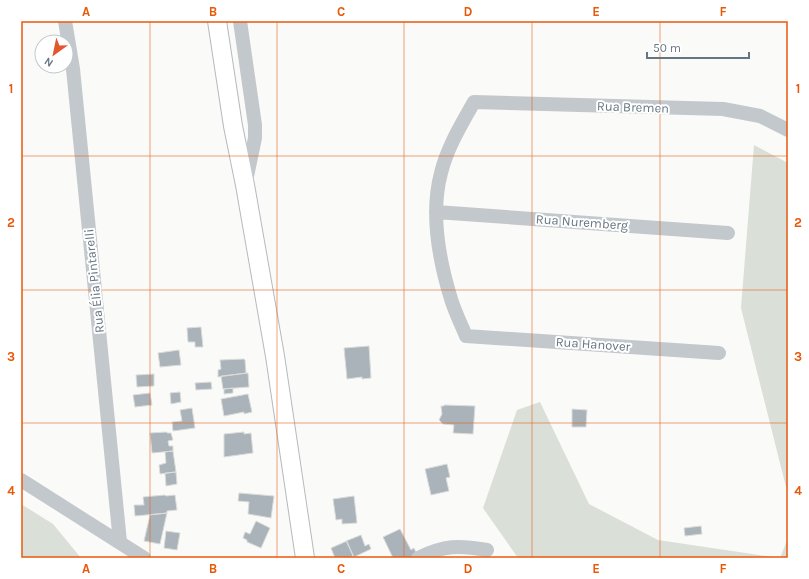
<svg xmlns="http://www.w3.org/2000/svg" width="809" height="579" font-family="Karla,sans-serif">
  <style>
    .green { fill: #dadfd7 }
    .building { fill: #aab3b9; stroke: #dcdcda }
    .lines { fill: none; stroke-linecap: round; stroke-linejoin: round }
    .major-casing { stroke: #b5babe; stroke-width: 20 }
    .minor { stroke: #c3c8cc; stroke-width: 14 }
    .major { stroke: #fff; stroke-width: 18 }
    .grid { fill: none; stroke: #e8590c; stroke-width: 1; stroke-opacity: 0.55 }
    .labels { text-anchor: middle; dominant-baseline: central; stroke-width: 4; stroke-linejoin: round; paint-order: stroke }
    .street-label { font-size: 13px; fill: #657683; stroke: #fff }
    .neatline { fill: none; stroke: #e8590c; stroke-width: 1.5 }
    .grid-label { font-size: 13px; text-anchor: middle; font-weight: bold; fill: #e8590c }
  </style>
  <rect width="100%" height="100%" fill="#fafaf8"/>
  <!-- green -->
  <path class="green" d="M754 145 788 163V495L741 308Z
    M540 402 589 504 658 540 780 558 788 538V558H518L483 508 517 410Z
    M21 504 53 524 81 558H21Z"/>
  <!-- building -->
  <path class="building" d="M201 327 203 347H195V342H188L187 328Z
    M369 346 371 378 362 379V377L347 379 344 348Z
    M179 350 181 365 160 367 158 353Z
    M244 359 245 360 246 373 218 377V370L221 369 220 360Z
    M248 373 249 387 223 389 221 376Z
    M154 374V386L137 387 136 375Z
    M211 382 212 389 196 390 195 383Z
    M233 388V393L224 394V389Z
    M180 392 181 402 171 404 170 393Z
    M150 393 152 405 135 407 133 395Z
    M248 394 252 412 244 414V412L224 416 221 399Z
    M444 405 475 406 473 434 453 433 454 425 443 424 439 420 442 414 441 406H444Z
    M192 408 195 428 173 431 172 422 182 421 180 410Z
    M572 409 587 410 586 427H572Z
    M167 432V433H171L173 440 168 441 169 446H173V451L152 453 150 433Z
    M244 432V434L251 433 253 453 224 457V434Z
    M173 451 176 472 160 474 159 465 166 463 165 452Z
    M447 464 450 477 446 478 449 491 431 495 425 469Z
    M176 472 177 484 166 486 165 473Z
    M239 493 274 496 271 518 248 514 249 502 238 501Z
    M165 495 166 496 175 495 177 510 167 511V513L135 516 134 505H144L143 497Z
    M354 496 357 523 342 524V519L336 520 333 499Z
    M167 513 160 544 144 541 150 515Z
    M256 521 270 528 261 548 247 542V540L243 538 245 532 250 534Z
    M701 526 702 534 685 536 684 528Z
    M400 529 411 550 414 548 418 557 416 558H393L383 537Z
    M166 531 180 533 177 550 164 548Z
    M361 535 365 546 369 544 371 549 354 557 346 541Z
    M347 541 353 556 349 558H335L331 548Z"/>
  <g class="lines">
    <!-- major casing -->
    <g class="major-casing">
      <path id="major" d="M217 21 233 126 245 185 275 356 305 558"/>
    </g>
    <!-- minor -->
    <path class="minor" d="M65 21 73 69 120 542
      M240 21 255 125V138L246 181
      M436 212 728 233
      M719 353 466 336C461 324 455 312 451 299 439 260 430 214 441 173 447 148 461 125 474 102L723 109 760 116 788 130
      M21 480 144 558
      M418 558C445 545 458 545 487 550"/>
    <!-- major -->
    <use href="#major" class="major"/>
  </g>
  <!-- grid -->
  <path class="grid" d="M150 21V558M277 21V558M404 21V558M532 21V558M660 21V558M21 156H788M21 290H788M21 423H788"/>
  <g class="labels">
    <!-- street labels -->
    <g class="street-label">
      <text transform="translate(633 107) rotate(2)">Rua Bremen</text>
      <text transform="translate(582 222) rotate(4)">Rua Nuremberg</text>
      <text transform="translate(94 281) rotate(-96)">Rua Élia Pintarelli</text>
      <text transform="translate(593 344) rotate(4)">Rua Hanover</text>
    </g>
  </g>
  <!-- border -->
  <rect width="809" height="579" fill="none" stroke="#ffffff" stroke-width="44"/>
  <!-- north arrow -->
  <g transform="translate(54 54) rotate(213)"><circle r="19" fill="#ffffff" stroke="#c1c8cd"/>
  <path d="M0-3L7 15L0 10L-7 15Z" fill="#e4572e"/>
  <text y="-6" font-size="11" font-weight="bold" text-anchor="middle" fill="#657683">N</text>
  </g>
  <!-- scale -->
  <path d="M647 52v6h102v-6" fill="none" stroke="#657683" stroke-width="2"/>
  <text x="653" y="52" font-size="12" fill="#657683" stroke="#ffffff" stroke-width="3" paint-order="stroke">50 m</text>
  <rect x="22" y="22" width="765" height="535" class="neatline"/>
  <g class="grid-label">
    <text x="86" y="16">A</text>
    <text x="213" y="16">B</text>
    <text x="341" y="16">C</text>
    <text x="468" y="16">D</text>
    <text x="596" y="16">E</text>
    <text x="723" y="16">F</text>
    <text x="11" y="93">1</text>
    <text x="798" y="93">1</text>
    <text x="11" y="227">2</text>
    <text x="798" y="227">2</text>
    <text x="11" y="361">3</text>
    <text x="798" y="361">3</text>
    <text x="11" y="495">4</text>
    <text x="798" y="495">4</text>
    <text x="86" y="573">A</text>
    <text x="213" y="573">B</text>
    <text x="341" y="573">C</text>
    <text x="468" y="573">D</text>
    <text x="596" y="573">E</text>
    <text x="723" y="573">F</text>
  </g>
</svg>
